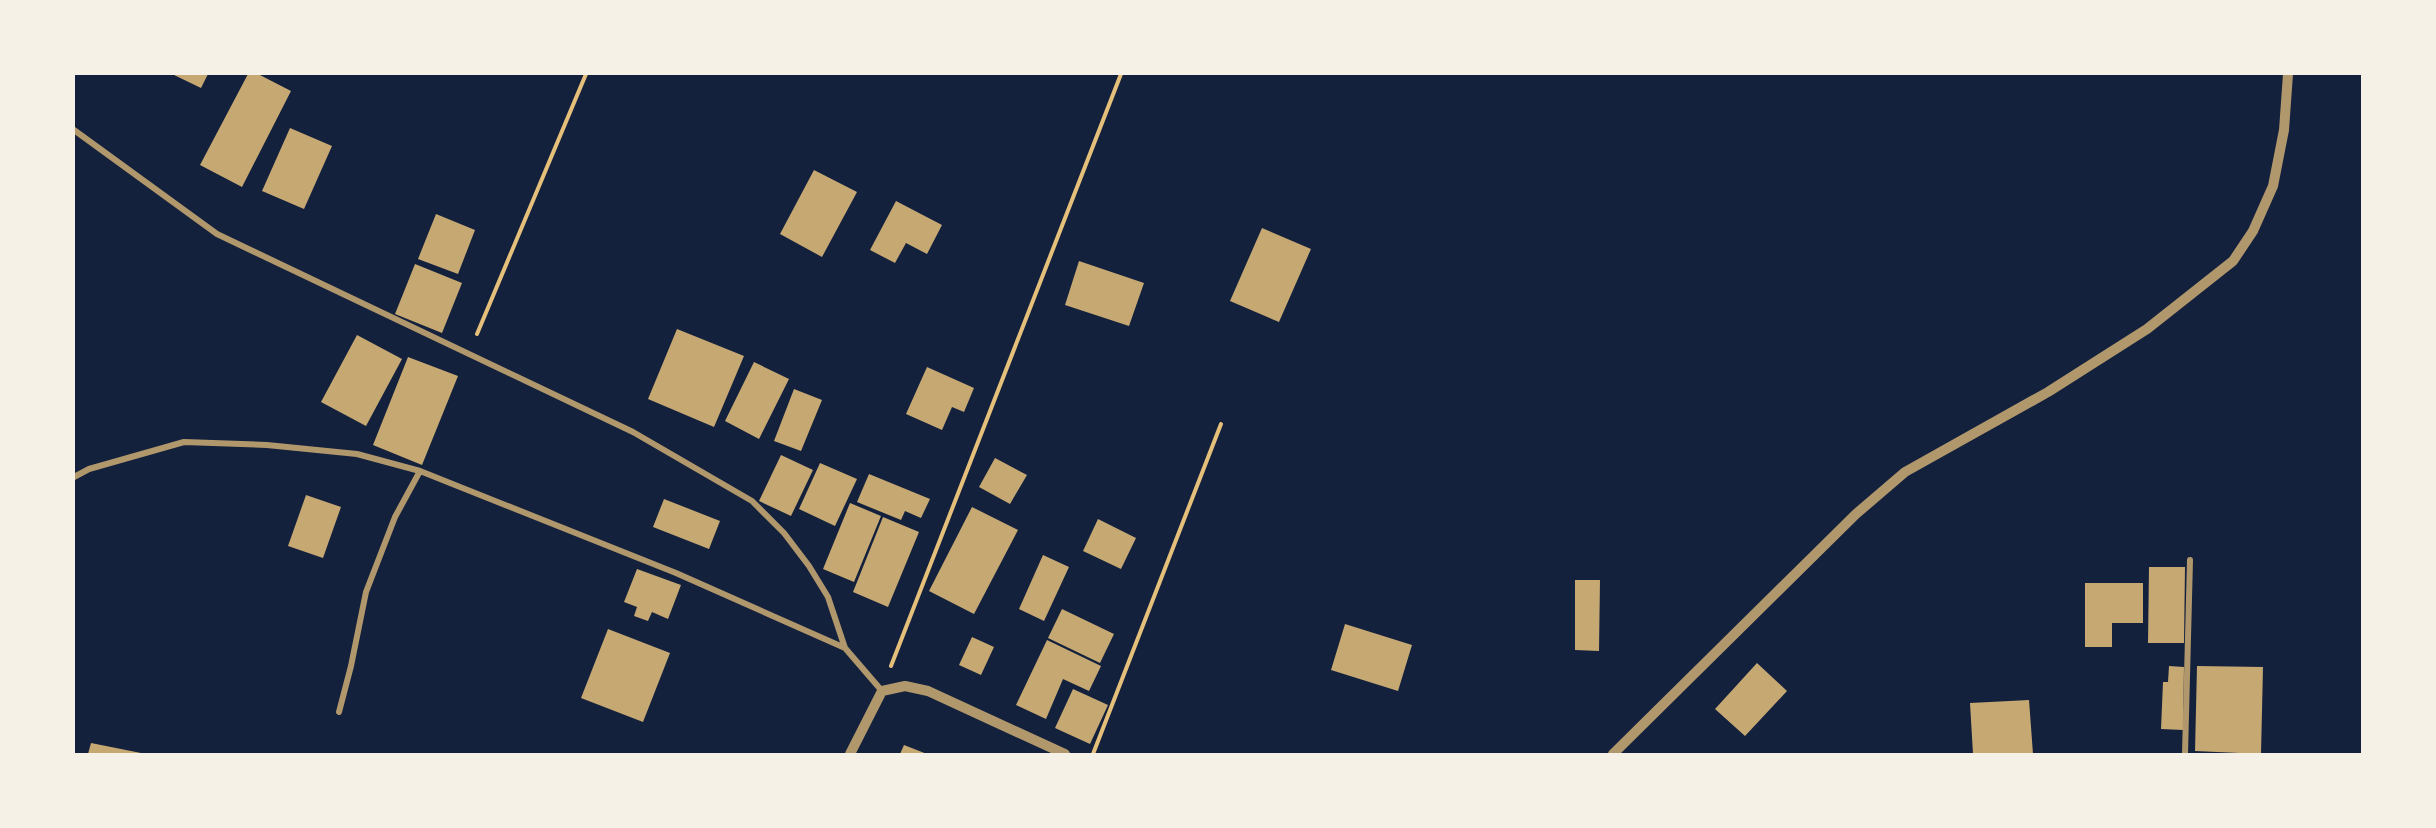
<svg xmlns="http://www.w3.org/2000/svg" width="2436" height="828" font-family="Overpass,sans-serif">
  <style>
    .building { fill: #c6a872 }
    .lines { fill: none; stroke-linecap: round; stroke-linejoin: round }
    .path { stroke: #e5c07b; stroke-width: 4 }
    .minor { stroke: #b1986c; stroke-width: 6 }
    .tertiary { stroke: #b1986c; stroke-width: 10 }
  </style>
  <rect width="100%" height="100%" fill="#14213d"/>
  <!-- building -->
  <path class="building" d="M172 74H208L201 88Z
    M248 74H258L291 91 242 187 200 165Z
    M290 128 332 146 304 209 262 191Z
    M814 170 857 192 822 257 780 234Z
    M896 201 942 225 927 254 906 243 895 263 870 250Z
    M436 214 475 230 458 274 418 259Z
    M1262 228 1311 249 1279 322 1230 301Z
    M1079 261 1144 283 1129 326 1065 305Z
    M415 264 462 283 442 333 395 314Z
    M677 329 744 356 714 427 648 399Z
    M357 335 402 359 366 426 321 402Z
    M408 357 458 376 422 465 373 445Z
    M754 362 789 379 759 439 725 421Z
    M927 367 974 388 964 412 952 407 942 430 906 414Z
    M794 389 822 400 801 451 774 441Z
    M781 455 813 470 791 516 759 501Z
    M995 458 1027 475 1010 504 979 487Z
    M820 463 857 479 835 526 799 509Z
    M869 474 930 499 921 518 905 511 901 520 857 502Z
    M306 495 341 507 323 558 288 546Z
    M664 499 720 521 709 549 653 527Z
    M850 503 881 516 854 582 823 569Z
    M972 507 1018 530 974 614 929 591Z
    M883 517 919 532 888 607 853 592Z
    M1098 519 1136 538 1121 569 1083 551Z
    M1043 555 1069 567 1044 621 1019 609Z
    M2149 567H2185L2184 643H2148Z
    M637 569 681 585 668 619 652 612 648 621 634 616 637 607 624 602Z
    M1575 580H1600L1599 651 1575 650Z
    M2085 583H2143V623H2112V647H2085Z
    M1062 609 1114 634 1100 663 1048 638Z
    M1345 624 1412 645 1398 691 1331 670Z
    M608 629 670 653 643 722 581 698Z
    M972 637 994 647 981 675 959 665Z
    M1047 640 1101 666 1089 691 1063 679 1046 719 1016 705Z
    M1757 663 1787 691 1745 736 1715 709Z
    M2169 666 2184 667 2183 730 2161 729 2163 682H2168Z
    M2197 666 2263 667 2261 754 2195 751Z
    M1073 689 1108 705 1090 744 1055 728Z
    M2029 700 2033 754H1973L1970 703Z
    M91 743 141 753V754H88Z
    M904 745 927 754H900Z"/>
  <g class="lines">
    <!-- path -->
    <path class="path" d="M477 334 586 74
      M891 666 1121 74
      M1093 754 1221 424"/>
    <!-- minor -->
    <path class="minor" d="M74 130 217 234 633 432 752 501 784 533 809 566 828 597 845 648
      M74 477 89 469 184 442 267 445 357 454 420 471 676 573 845 648 882 691
      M339 712 351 666 366 592 395 517 420 471
      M2185 754 2190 560"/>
    <!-- tertiary -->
    <path class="tertiary" d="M850 754 882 691 905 686 928 691 1065 754
      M1613 754 1856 514 1905 472 2048 392 2147 329 2233 261 2253 231 2273 186 2284 130 2288 74"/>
  </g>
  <!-- border -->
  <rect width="2436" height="828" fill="none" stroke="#f6f1e7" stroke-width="150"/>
</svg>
